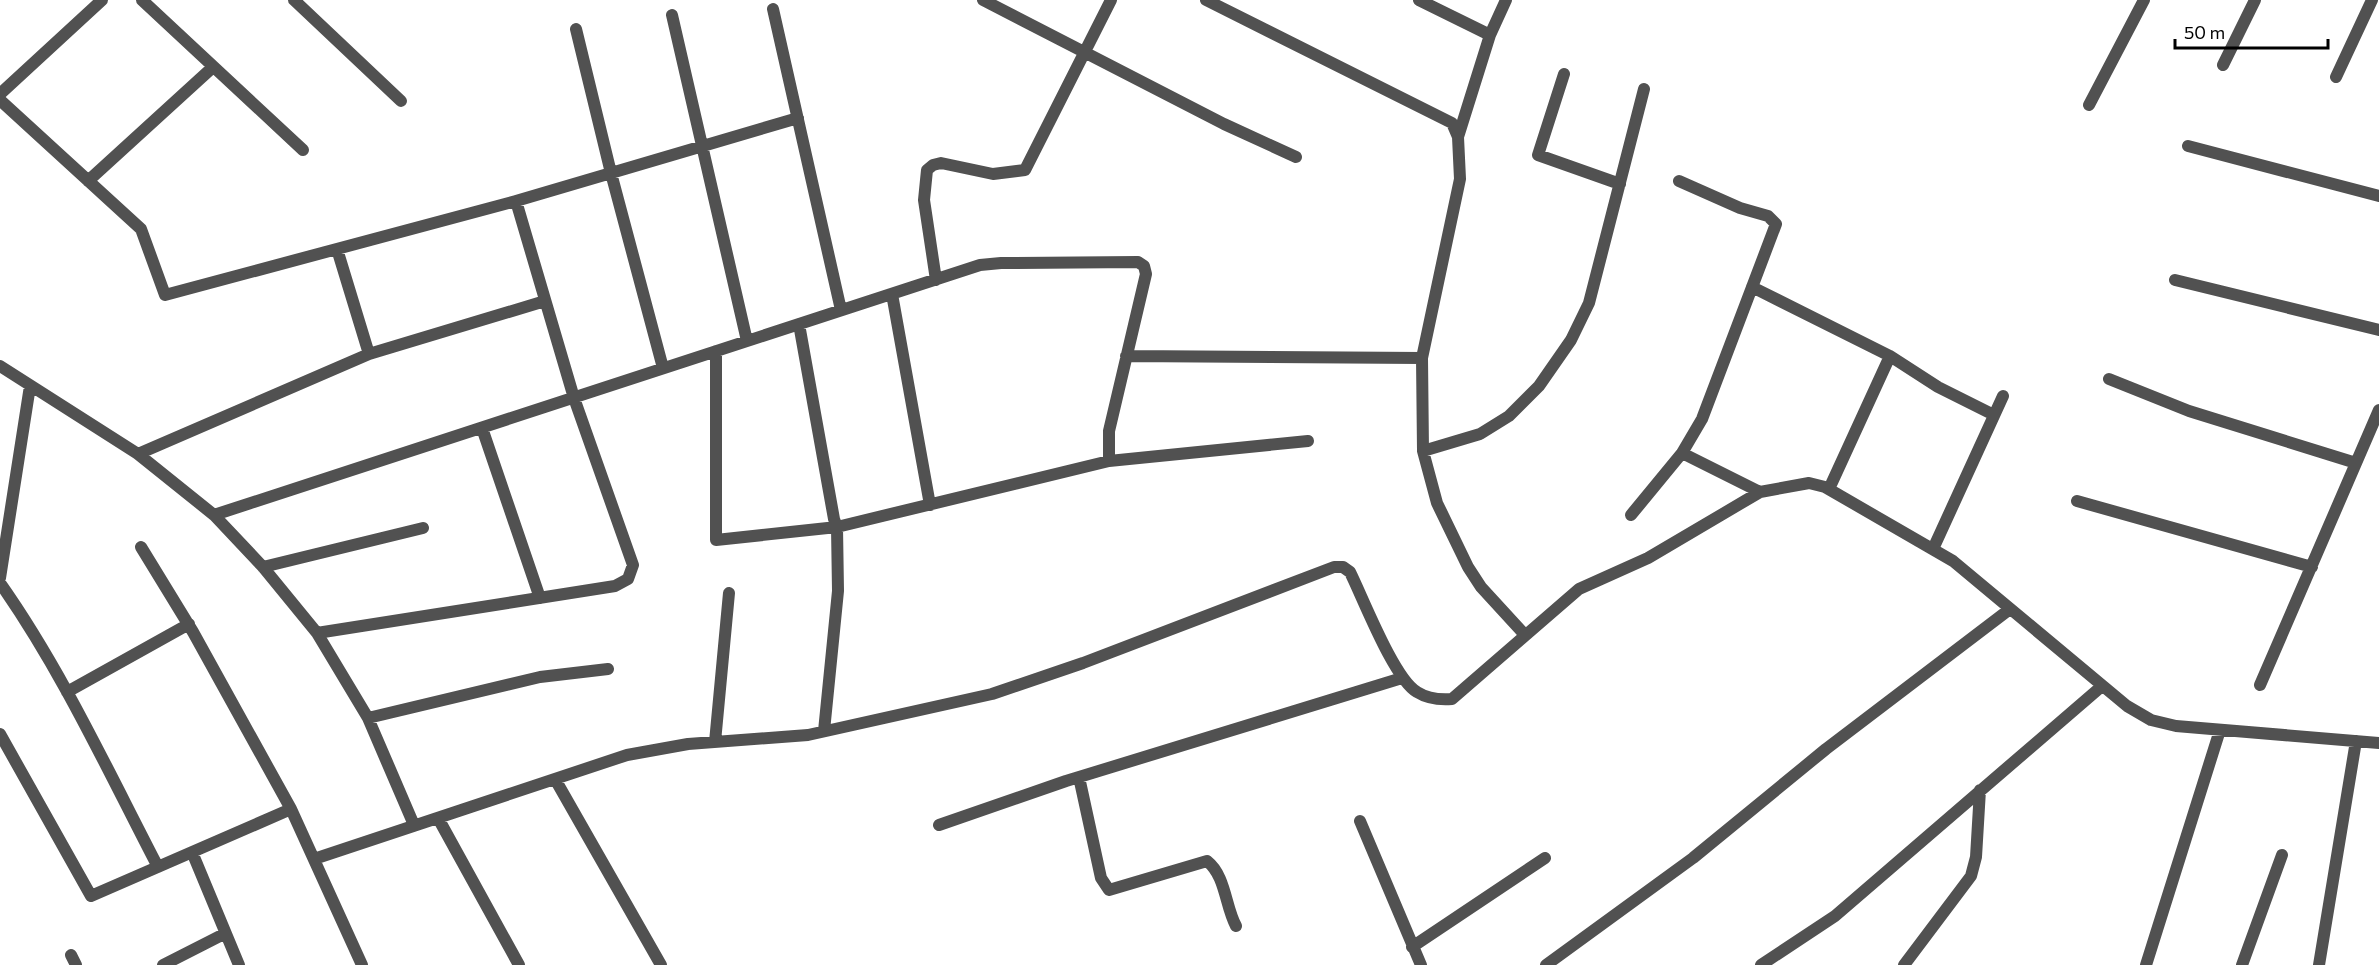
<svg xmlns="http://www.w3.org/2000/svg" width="2379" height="965" font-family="Commissioner,sans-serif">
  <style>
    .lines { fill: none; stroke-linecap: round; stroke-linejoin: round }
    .minor { stroke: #515151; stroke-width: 12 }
    .tertiary { stroke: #515151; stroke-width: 12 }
  </style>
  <rect width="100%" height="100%" fill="#fff"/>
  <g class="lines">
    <!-- minor -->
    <path class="minor" d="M142 0 303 150
      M294 0 401 101
      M983 0 1224 124 1296 157
      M1206 0 1452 123 1458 137 1460 179 1422 358 1423 451 1437 503 1468 567 1481 587 1525 635
      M1419 0 1490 35
      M773 9 841 310
      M672 15 747 341
      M576 29 611 173 663 368
      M2223 65 2255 0
      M1564 74 1538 155 1620 184
      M2336 77 2372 0
      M0 100 141 229 165 295 516 201 798 118
      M2089 105 2144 0
      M1458 137 1490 35 1506 0
      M2188 146 2379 196
      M88 181 213 67
      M337 249 369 354
      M936 280 924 200 927 170 933 165 941 163 993 174 1025 170 1111 0
      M2175 280 2379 330
      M1752 287 1890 356 1938 387 1994 415
      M892 294 930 505
      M799 324 834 519 837 527 1109 461 1308 441
      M716 351V540L837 527 838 591 824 731
      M1126 356 1422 358
      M0 366 138 454 214 515 263 567 317 633 368 718 414 825
      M2109 379 2189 411 2356 463
      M482 428 540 598
      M1423 451 1480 434 1509 416 1539 386 1571 340 1589 303 1644 89
      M1682 453 1760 492
      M138 454 369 354 545 301
      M1829 489 1890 356
      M2077 501 2312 567
      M214 515 980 265 1001 263 1138 262 1144 266 1146 274 1109 431V461
      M1631 515 1682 453 1702 419 1776 224 1768 216 1740 208 1679 181
      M141 547 193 632 291 809 362 965
      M1933 549 2003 396
      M263 567 423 528
      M0 578 30 386
      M0 583C62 671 108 771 158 867
      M317 633 615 586 628 579 633 565 574 398 516 201
      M2260 685 2379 410
      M67 692 189 624
      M368 718 540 677 608 669
      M0 734 91 896 291 809
      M715 742 729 593
      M1079 777 1101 878 1109 890 1207 861C1226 876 1225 906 1236 926
      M555 779 661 965
      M438 818 519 965
      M1360 821 1421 965
      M939 825 1066 781 1402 678
      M192 852 239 965
      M314 859 627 755 688 744 808 735 992 694 1083 663 1334 567H1343L1350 572C1363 598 1394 679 1417 692 1428 699 1439 700 1452 699L1579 589 1648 558 1760 492 1809 483 1825 487 1953 561 2127 706 2151 720 2176 726 2379 743
      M1412 947 1545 858
      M71 955 76 965
      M163 965 224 934
      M1546 965 1693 858 1826 749 2010 609
      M1761 965 1835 916 2102 686
      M1904 965 1971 876 1976 857 1980 790
      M2146 965 2220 730
      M2242 965 2282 855
      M2319 965 2356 741"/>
    <!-- tertiary -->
    <path class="tertiary" d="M0 94 102 0"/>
  </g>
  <!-- scale -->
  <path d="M2175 39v9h153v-9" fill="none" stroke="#000000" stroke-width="3"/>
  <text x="2184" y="39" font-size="18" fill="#000000" stroke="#ffffff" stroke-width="4.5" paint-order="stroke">50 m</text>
</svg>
